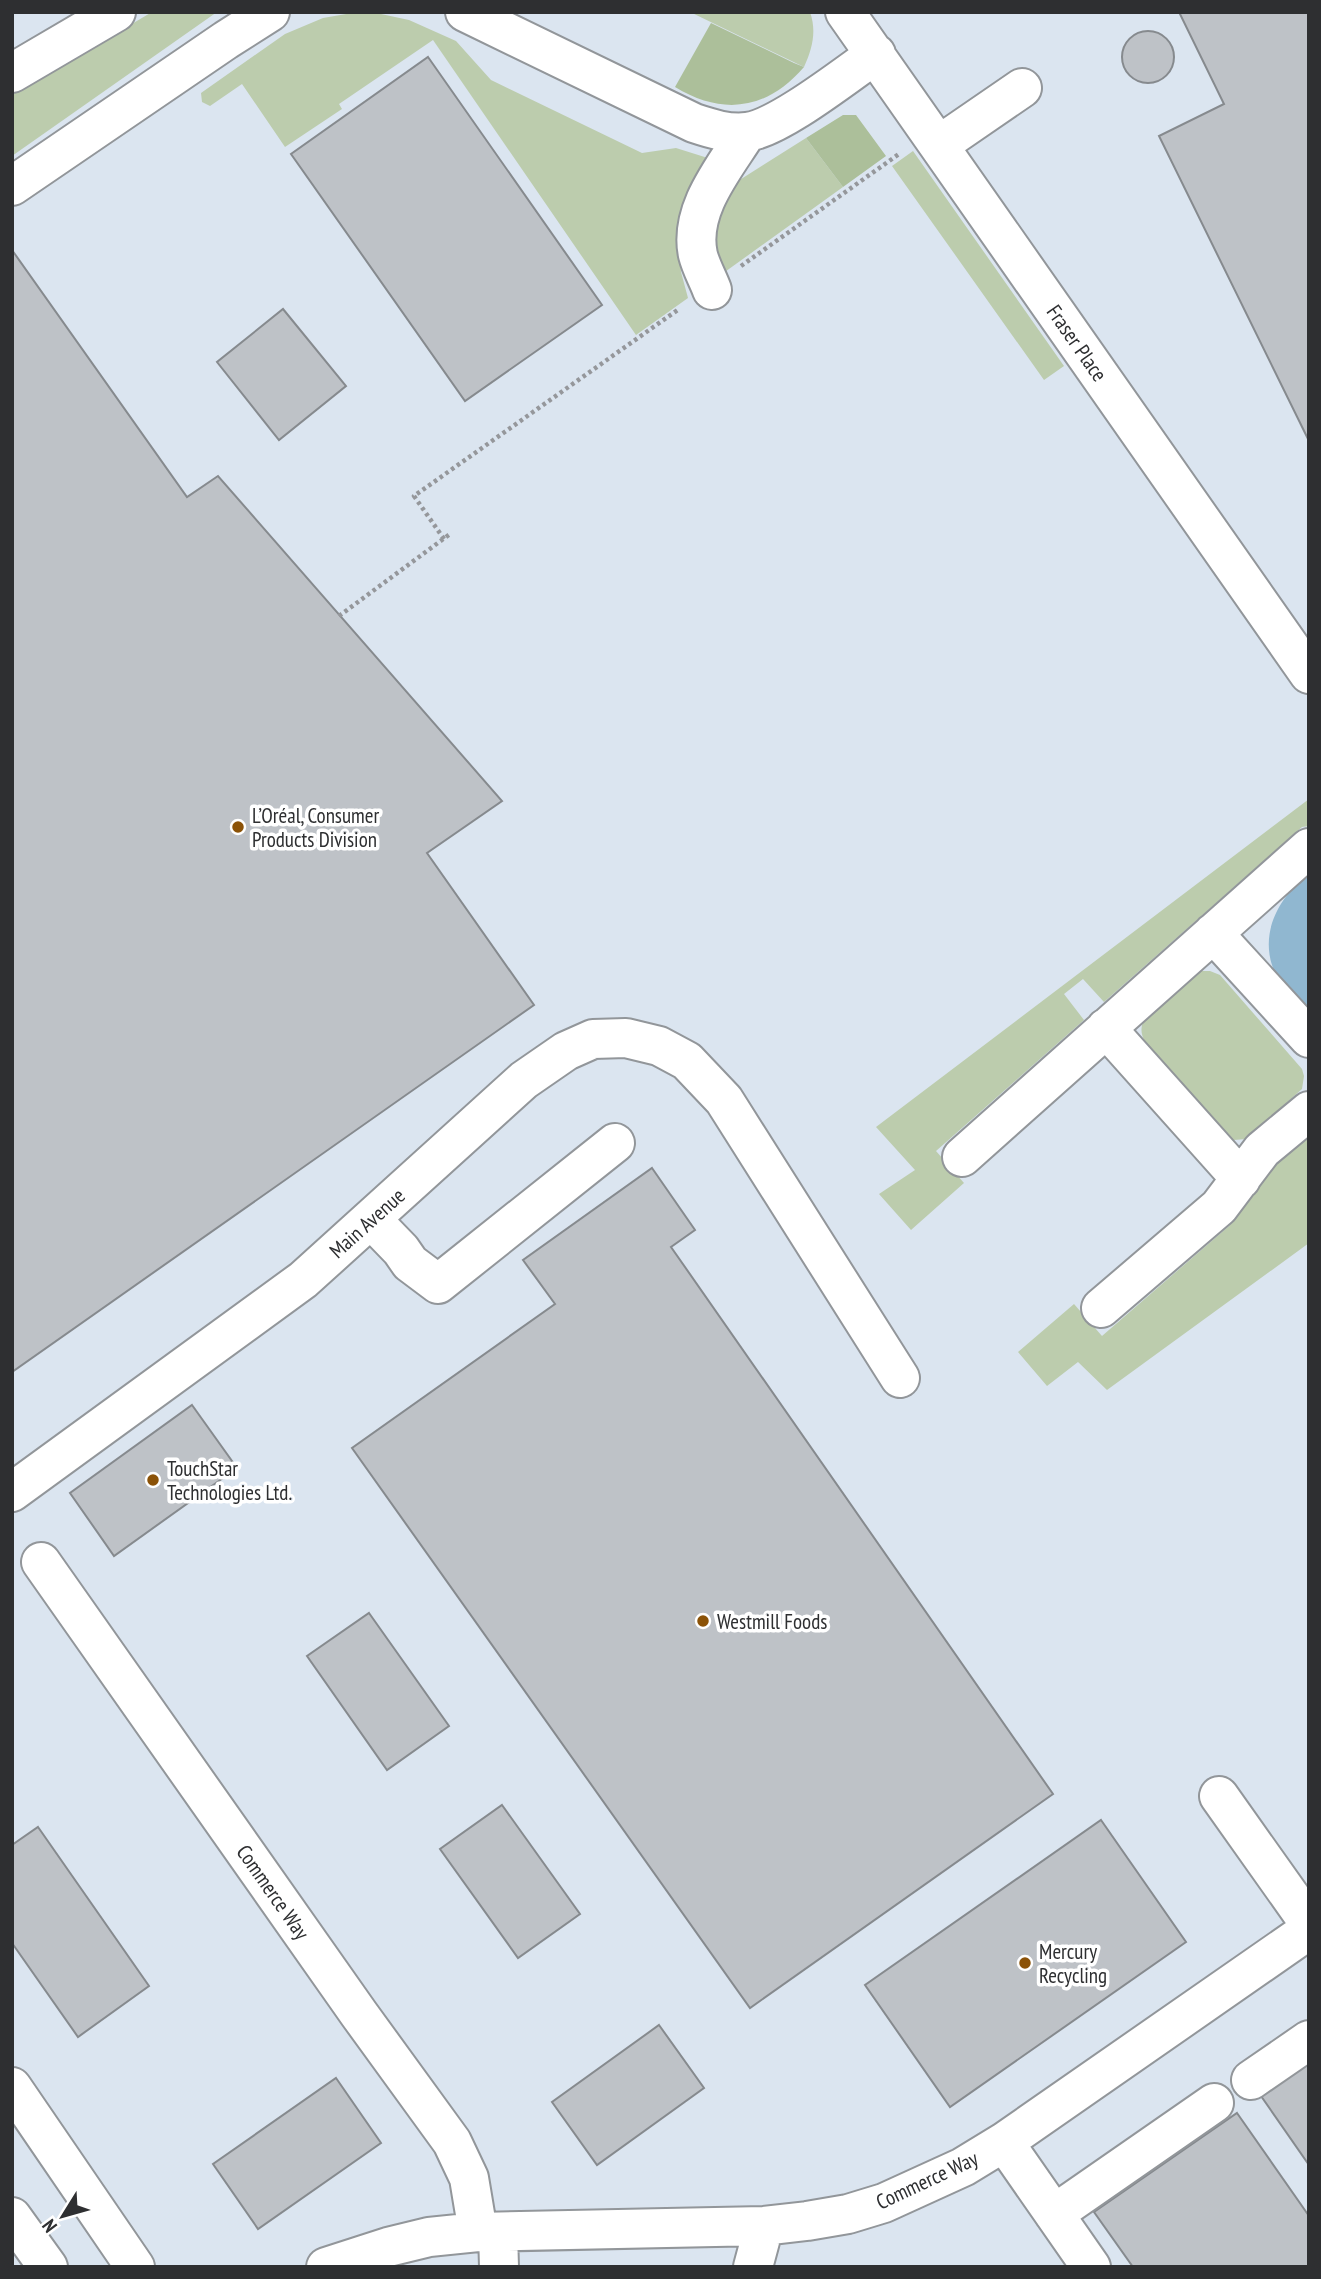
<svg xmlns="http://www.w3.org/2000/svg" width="1321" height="2279" font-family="'PT Sans Narrow',sans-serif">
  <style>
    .built { fill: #dbe5f0 }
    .green { fill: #bcccad }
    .forest { fill: #acbf9a }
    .water { fill: #90b7d0 }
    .building { fill: #bec2c7; stroke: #868a8e; stroke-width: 2 }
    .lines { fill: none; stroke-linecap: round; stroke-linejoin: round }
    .minor-casing { stroke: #92969a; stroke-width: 42 }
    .path { stroke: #95979b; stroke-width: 4.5; stroke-dasharray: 3.5 3.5; stroke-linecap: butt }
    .minor { stroke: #fff; stroke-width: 38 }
    .poi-dot { fill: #8b5207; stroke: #fff; stroke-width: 2.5 }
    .labels { text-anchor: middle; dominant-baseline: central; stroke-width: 7; stroke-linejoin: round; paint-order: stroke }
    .street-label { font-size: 21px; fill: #2e2f31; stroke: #fff }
    .poi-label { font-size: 21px; fill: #2e2f31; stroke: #fff; text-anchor: start }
  </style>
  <rect width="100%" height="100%" fill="#ebeff4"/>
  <!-- built -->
  <path class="built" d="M12 12H1309V2267H12Z"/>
  <!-- green -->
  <path class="green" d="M152 12H217L12 156V95Z
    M690 12H810C817 32 812 49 804 67Z
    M352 13 381 14 409 20 456 41 491 80 642 153 676 148 711 159 679 246 681 272 688 298 636 335 433 40 339 104 342 109 285 147 242 84 210 106 202 102 201 93 285 34 323 18Z
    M806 138 843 187 722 274 716 240 718 224 729 194 738 181Z
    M913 151 1064 366 1044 380 892 166Z
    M1309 799V826L1302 827 1104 1002 1083 979 1064 994 1084 1020 936 1151 964 1183 911 1230 879 1194 915 1170 876 1127Z
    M1201 971H1210L1220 975 1302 1069 1304 1076 1302 1089 1246 1139 1234 1140 1229 1138 1145 1042C1141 1034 1140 1028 1144 1020 1151 1008 1188 978 1201 971Z
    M1309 1136V1243L1107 1390 1078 1362 1047 1386 1018 1352 1074 1304 1102 1336 1229 1226 1275 1165Z"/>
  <!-- forest -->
  <path class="forest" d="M711 23 794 63 804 67C767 110 723 116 675 87Z
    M843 115H856L886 156 843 187 806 138Z"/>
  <!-- water -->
  <path class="water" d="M1309 874V1012C1299 1001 1283 988 1276 975 1257 936 1278 897 1309 874Z"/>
  <!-- building -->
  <path class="building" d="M1179 12H1309V441L1159 136 1224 104Z
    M1122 57a26 26 0 1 1 52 0a26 26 0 1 1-52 0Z
    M428 57 602 305 465 401 291 154Z
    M12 250 187 497 218 476 502 801 427 853 534 1005 12 1372Z
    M283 309 346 386 279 440 217 362Z
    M652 1168 695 1230 671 1247 1053 1794 750 2008 352 1448 555 1304 523 1260Z
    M192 1405 237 1468 114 1556 70 1493Z
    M369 1613 449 1726 387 1770 307 1656Z
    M502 1805 580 1914 518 1958 440 1849Z
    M1101 1820 1186 1942 950 2107 865 1985Z
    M38 1827 149 1986 78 2037 12 1943V1845Z
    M659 2025 704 2088 597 2165 552 2102Z
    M1309 2062V2165L1261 2096Z
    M336 2078 381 2143 258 2229 213 2164Z
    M1237 2113 1309 2216V2267H1133L1094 2212Z"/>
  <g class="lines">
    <!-- minor casing -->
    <g class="minor-casing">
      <path id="minor" d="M465 12 694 123C712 129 728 134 747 132 779 128 847 74 876 54
        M845 12 1309 674
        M12 73 116 12
        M939 145 1022 88
        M12 186 226 40 270 12
        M712 290C708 279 701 267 698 255 688 210 725 167 747 132
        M1213 933 1309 1038
        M1106 1028 1241 1179
        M962 1157 1309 848
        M371 1219 401 1250 410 1263 438 1284 615 1143
        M1101 1308 1219 1207 1262 1150 1309 1111
        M12 1492 303 1280 524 1080 566 1051 593 1039 626 1038 659 1046 687 1061 724 1100 900 1378
        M41 1562 359 2014 452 2142 469 2178 478 2232
        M1219 1796 1309 1923
        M1251 2080 1309 2040
        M12 2087 135 2267
        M1004 2142 1091 2267
        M1054 2214 1214 2103
        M12 2217 48 2267
        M498 2232 499 2267
        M326 2267 388 2247 429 2237 478 2232 764 2226 807 2221 848 2214 884 2203 963 2167 1004 2142 1309 1930
        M753 2267 764 2226"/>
    </g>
    <!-- path -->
    <path class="path" d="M741 266 899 154
      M444 539 414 496 679 309
      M339 616 450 534"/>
    <!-- minor -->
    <use href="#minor" class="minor"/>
  </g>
  <!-- markers -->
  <g class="poi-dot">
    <circle cx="238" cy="827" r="7"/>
    <circle cx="153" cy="1480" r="7"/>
    <circle cx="703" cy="1621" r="7"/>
    <circle cx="1025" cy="1963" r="7"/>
  </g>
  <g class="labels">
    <!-- street labels -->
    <g class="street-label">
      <text transform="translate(1077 343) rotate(55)">Fraser Place</text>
      <text transform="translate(367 1223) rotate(-42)">Main Avenue</text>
      <text transform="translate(273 1892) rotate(55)">Commerce Way</text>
      <text transform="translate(927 2180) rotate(-25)">Commerce Way</text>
    </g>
    <!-- poi labels -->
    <g class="poi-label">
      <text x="252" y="815">L’Oréal, Consumer<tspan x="252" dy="24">Products Division</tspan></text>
      <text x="167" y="1468">TouchStar<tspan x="167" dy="24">Technologies Ltd.</tspan></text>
      <text x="717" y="1621">Westmill Foods</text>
      <text x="1039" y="1951">Mercury<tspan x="1039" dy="24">Recycling</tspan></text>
    </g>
  </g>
  <!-- border -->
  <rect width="1321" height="2279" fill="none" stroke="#2e2f31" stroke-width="28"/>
  <!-- north arrow -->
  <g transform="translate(63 2216) rotate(233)" stroke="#ffffff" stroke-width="5" paint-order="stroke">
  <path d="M0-5L12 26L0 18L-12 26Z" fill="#2e2f31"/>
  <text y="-10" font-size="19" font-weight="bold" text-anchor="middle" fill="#2e2f31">N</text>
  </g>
</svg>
